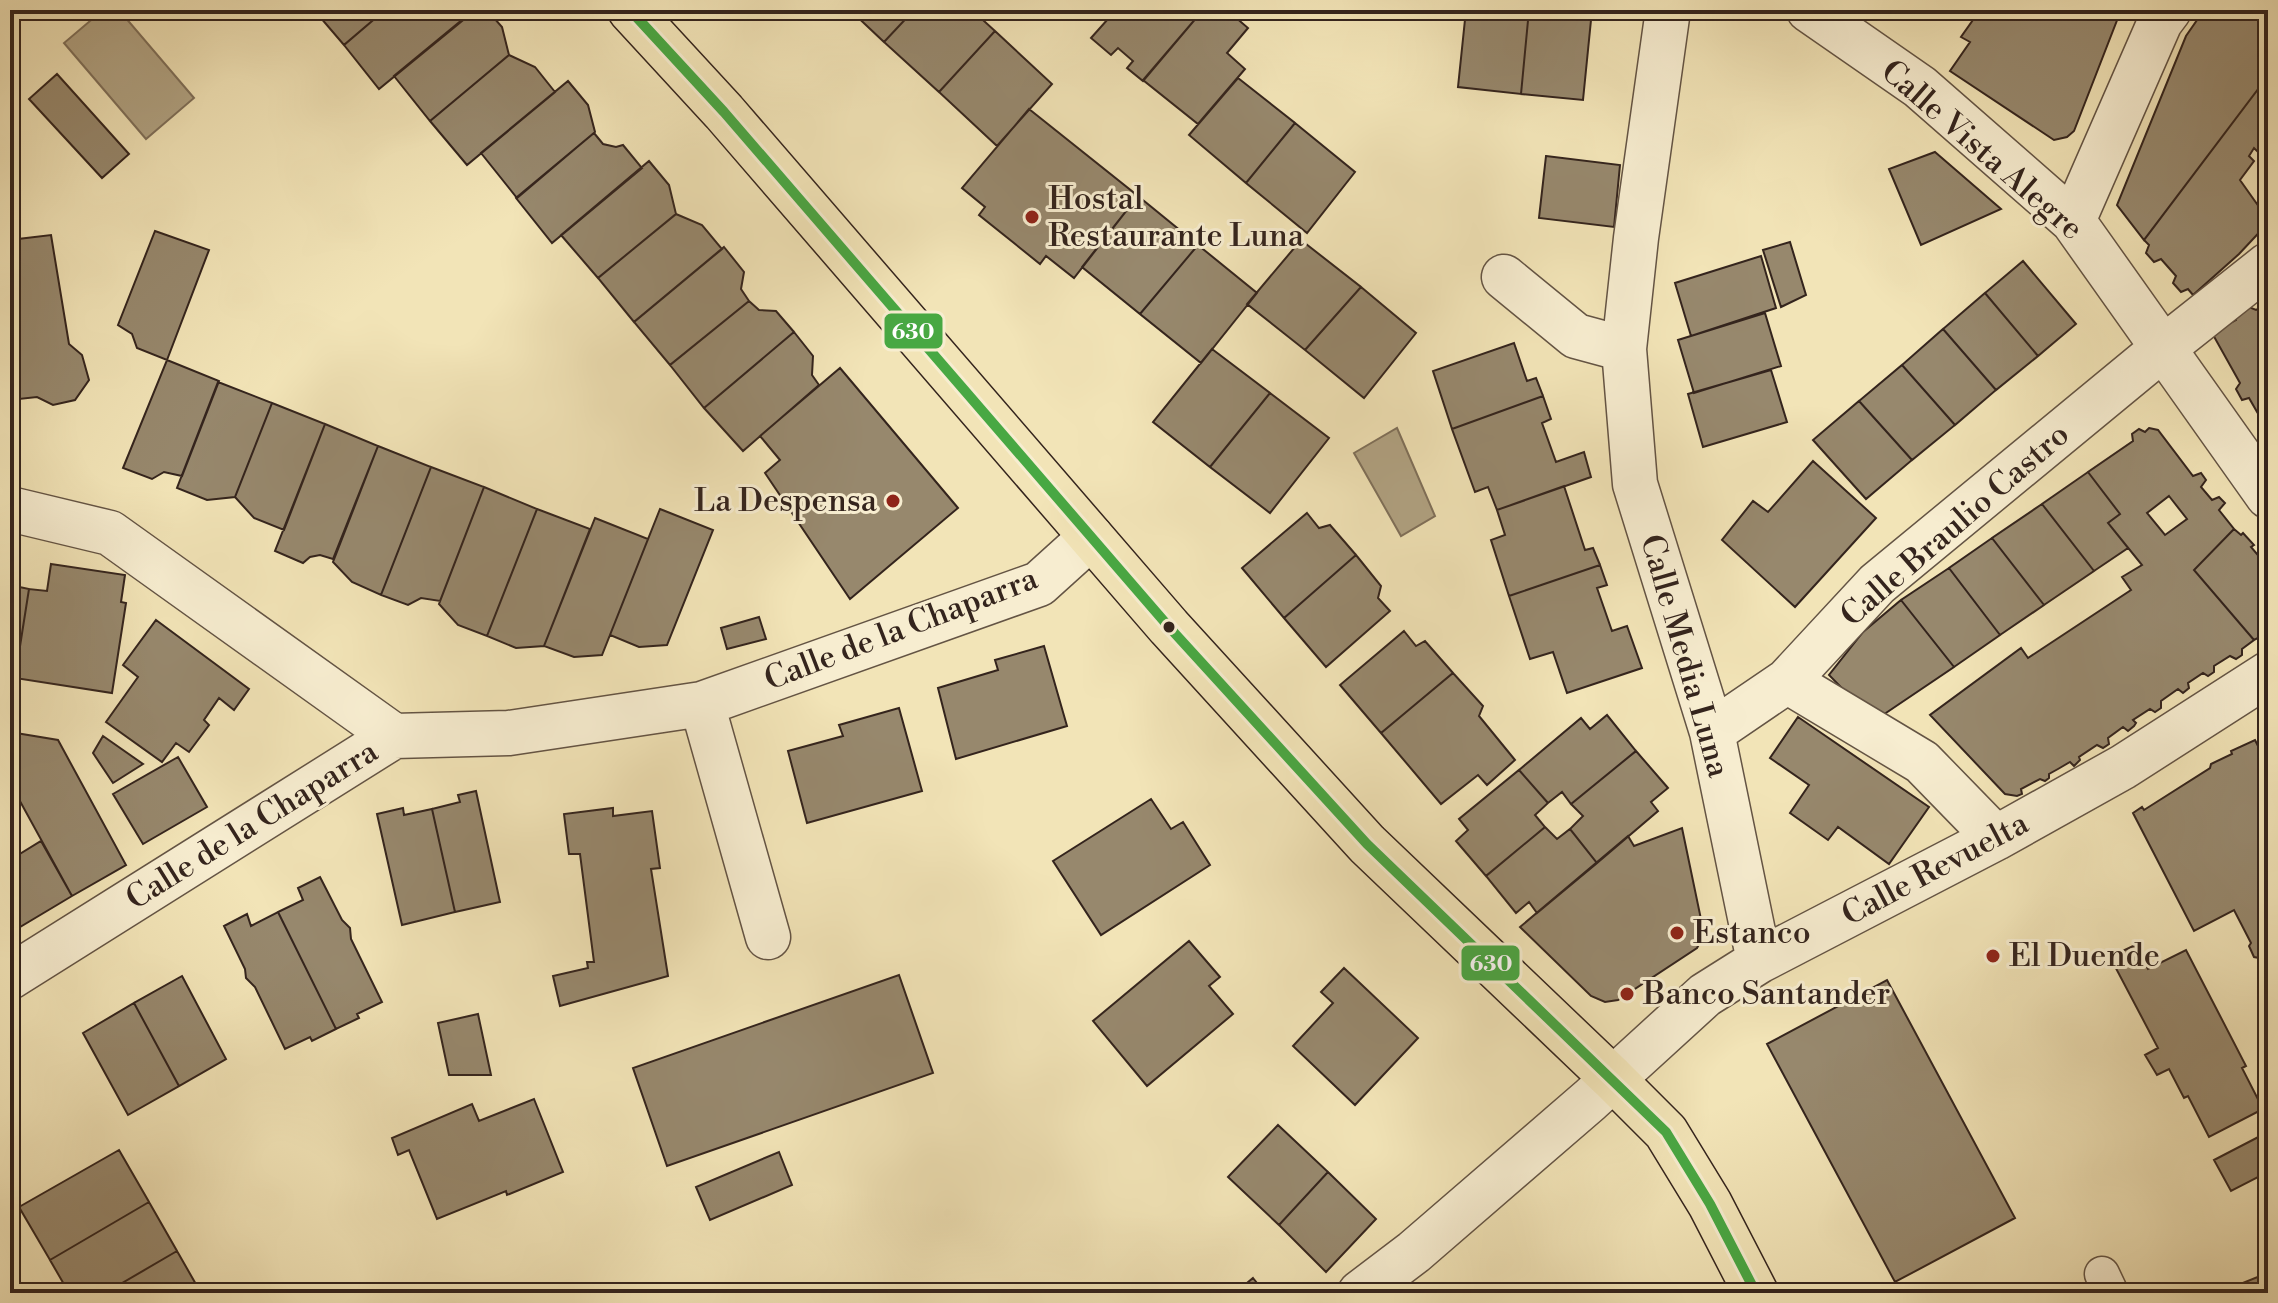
<svg xmlns="http://www.w3.org/2000/svg" width="2278" height="1303" font-family="'Libre Bodoni',serif">
  <style>
    .water { fill: #b1a383; stroke: #7f705a; stroke-width: 2 }
    .building { fill: #97886d; stroke: #34241d; stroke-width: 2; fill-rule: evenodd }
    .lines { fill: none; stroke-linecap: round; stroke-linejoin: round }
    .lane-casing { stroke: #645444; stroke-width: 37 }
    .street-casing { stroke: #645444; stroke-width: 47 }
    .primary-casing { stroke: #34241d; stroke-width: 47 }
    .lane { stroke: #f7edd0; stroke-width: 34 }
    .street { stroke: #f7edd0; stroke-width: 44 }
    .primary { stroke: #f2e4b7; stroke-width: 44 }
    .bus-1-casing { stroke: #f7edd0; stroke-width: 16 }
    .bus-1 { stroke: #48a843; stroke-width: 10 }
    .poi-dot { fill: #8f2418; stroke: #f7edd0; stroke-width: 3 }
    .bus-dot { fill: #34241d; stroke: #f7edd0; stroke-width: 3 }
    .labels { text-anchor: middle; dominant-baseline: central; stroke-width: 6; stroke-linejoin: round; paint-order: stroke }
    .street-label { font-size: 32px; fill: #34241d; stroke: #f7edd0 }
    .poi-label { font-size: 32px; fill: #34241d; stroke: #f7edd0; text-anchor: start }
    .line-badge { stroke: #f7edd0; stroke-width: 3 }
    .badge-label { font-size: 22px; text-anchor: middle; font-weight: bold; fill: #fff }
  </style>
  <rect width="100%" height="100%" fill="#f2e4b7"/>
  <filter id="stains"><feTurbulence type="fractalNoise" baseFrequency=".0025" numOctaves="4"/><feColorMatrix values="0 0 0 0 .2 0 0 0 0 .09 0 0 0 0 .02 0 0 0 .5 -.17"/></filter>
  <radialGradient id="worn" r=".72"><stop offset=".6" stop-color="#630" stop-opacity="0"/><stop offset="1" stop-color="#630" stop-opacity=".3"/></radialGradient>
  <!-- water -->
  <path class="water" d="M103 10H119L194 98 146 139 64 43Z
    M1397 428 1435 516 1401 536 1354 453Z"/>
  <!-- building -->
  <path class="building" d="M314 10H385L344 45Z
    M385 10H463L468 16 379 89 344 45Z
    M474 10H487L502 27 509 55 430 121 394 76Z
    M850 10H914L884 42Z
    M914 10H972L995 31 939 92 884 42Z
    M1116 10H1203L1143 81 1127 68 1133 61 1118 48 1111 55 1091 38Z
    M1203 10H1227L1248 28 1227 53 1245 69 1198 124 1143 80Z
    M1466 10H1529L1521 94 1458 87Z
    M1529 10H1592L1583 100 1521 94Z
    M1980 10H2000L2007 15 2011 10H2121L2074 131 2067 137 2054 140 1950 71 1970 42 1961 37Z
    M2204 10H2268V76L2144 240 2117 205 2186 36Z
    M995 31 1052 84 997 146 939 92Z
    M509 55 535 67 555 92 467 165 430 121Z
    M57 74 129 154 102 178 29 99Z
    M2268 76V146L2259 153 2254 148 2249 156 2254 161 2240 180 2257 204 2262 199 2268 207V223L2239 254 2193 295 2188 289 2181 292 2173 283 2176 276 2161 259 2154 262 2146 253 2149 245 2144 240Z
    M1238 78 1295 123 1246 183 1189 135Z
    M568 81 588 105 595 132 517 198 481 153Z
    M1029 109 1138 196 1074 278 1046 256 1040 264 979 215 985 207 962 188Z
    M1295 123 1355 172 1307 233 1246 183Z
    M594 133 603 144 616 147 623 145 642 168 552 243 516 198Z
    M1935 152 2001 209 1921 245 1889 169Z
    M1546 156 1620 165 1614 227 1539 218Z
    M649 161 669 185 676 214 598 278 561 235Z
    M1138 196 1198 245 1140 314 1082 267Z
    M676 214 702 225 722 249 634 322 598 278Z
    M155 231 209 250 167 360 137 348 132 334 118 325Z
    M51 235 69 344 82 355 89 380 75 400 53 405 37 397 10 400V240Z
    M1301 240 1361 287 1305 350 1247 304Z
    M1790 242 1806 295 1781 307 1763 250Z
    M1198 245 1257 293 1201 363 1140 314Z
    M724 247 744 272 741 289 749 301 670 365 634 322Z
    M1761 256 1776 308 1691 336 1675 283Z
    M2023 261 2076 324 2038 356 1985 293Z
    M1361 287 1416 333 1364 398 1305 350Z
    M1985 293 2038 356 1996 390 1943 329Z
    M749 301 759 310 776 311 794 332 704 408 670 365Z
    M2268 304V431L2249 398 2242 400 2236 389 2240 383 2212 333 2236 320V313L2249 307 2256 310Z
    M1765 313 1781 366 1694 393 1678 340Z
    M1943 329 1996 390 1955 425 1902 365Z
    M794 332 813 356 812 375 819 385 743 451 704 408Z
    M1514 343 1527 381 1536 378 1543 396 1452 429 1433 371Z
    M1212 349 1270 393 1210 467 1153 422Z
    M167 360 219 381 182 476 164 472 152 479 123 468Z
    M1902 365 1955 425 1912 460 1859 401Z
    M840 368 958 508 850 599 765 473 780 460 760 436Z
    M1771 370 1787 422 1703 447 1688 394Z
    M218 382 272 403 235 497 207 500 177 488Z
    M1270 393 1329 438 1270 513 1210 467Z
    M1543 396 1551 419 1542 423 1556 462 1584 452 1591 477 1497 510 1488 487 1475 492 1452 429Z
    M1859 401 1912 460 1866 499 1813 440Z
    M272 403 325 424 284 530 254 518 235 497Z
    M325 424 378 446 333 559 320 555 310 557 303 563 275 551Z
    M2149 428 2158 430 2193 476 2201 473 2206 480 2201 487 2212 500 2219 497 2225 503 2219 510 2234 529 2194 570 2254 640 2242 649V655L2236 659 2230 656 2214 666V672L2208 676 2203 673 2188 683 2189 688 2183 693 2178 689 2161 701V708L2155 712 2150 709 2133 720 2136 723 2134 726 2128 731 2123 727 2108 738 2109 744 2103 748 2097 745 2079 757 2080 760 2074 766 2070 762 2058 769 2049 774V778L2045 781 2040 779 2021 789 2022 794 2017 796 2005 794 1930 715 2021 648 2028 658 2131 590 2122 577 2142 565 2108 523 2120 514 2088 472 2133 441 2132 434 2139 429 2145 432ZM2169 496 2187 519 2165 535 2147 513Z
    M378 446 431 467 381 595 352 582 333 562Z
    M1813 461 1876 518 1795 607 1722 540 1753 501 1768 512Z
    M431 467 484 487 440 601 421 598 408 605 381 595Z
    M2088 472 2120 514 2108 523 2128 548 2094 571 2042 504Z
    M1564 486 1585 550 1593 548 1600 565 1509 596 1491 540 1505 535 1497 510Z
    M484 487 537 509 487 636 458 625 439 604Z
    M2042 504 2094 571 2044 605 1992 538Z
    M537 509 590 529 544 646 516 648 487 636Z
    M660 509 713 530 667 645 639 647 610 635Z
    M1307 513 1319 528 1330 525 1356 555 1284 618 1242 568Z
    M595 518 648 539 602 655 574 657 544 646Z
    M2234 529 2241 535 2243 533 2254 545 2251 547 2268 567V633L2254 640 2194 570Z
    M1992 538 2044 605 2000 635 1949 568Z
    M1356 555 1381 586 1378 598 1390 611 1326 667 1284 618Z
    M51 564 125 575 121 602 126 603 112 693 15 678 29 589 47 591Z
    M1600 565 1607 585 1597 588 1612 631 1627 626 1642 668 1567 693 1553 652 1530 659 1509 596Z
    M1949 568 2000 635 1954 667 1901 600Z
    M10 585 29 589 15 678 10 677Z
    M1901 600 1954 667 1874 721 1829 675 1863 632Z
    M759 617 766 639 727 649 721 628Z
    M156 620 249 689 234 710 219 698 204 720 209 725 189 752 176 743 162 762 106 722 138 677 123 665Z
    M1404 631 1416 646 1425 641 1453 673 1381 733 1340 685Z
    M1044 646 1067 726 956 759 938 688 998 670 995 660Z
    M1453 673 1483 706 1479 716 1515 760 1487 785 1478 775 1441 804 1381 733Z
    M899 708 922 791 807 823 788 751 843 736 839 725Z
    M1607 715 1636 751 1571 804 1562 792 1548 803 1519 770 1581 718 1590 729Z
    M1798 717 1929 807 1889 864 1838 827 1828 840 1790 813 1809 785 1770 758Z
    M10 732 58 740 126 865 72 896 10 783Z
    M103 736 143 764 113 783 93 753Z
    M2255 740 2268 766V975L2259 958 2254 957 2249 946 2251 943 2234 910 2194 931 2133 813 2142 807 2144 810 2210 768 2211 764 2232 754 2231 751Z
    M1636 751 1668 788 1651 802 1658 811 1597 863 1570 829 1583 816 1571 804Z
    M178 757 207 807 143 844 113 794Z
    M1519 770 1548 803 1535 815 1545 827 1486 876 1456 841 1468 830 1459 819Z
    M476 791 500 902 455 912 432 809 460 802 458 795Z
    M1151 799 1171 829 1183 822 1210 865 1101 935 1053 861Z
    M403 808 404 815 432 809 455 912 402 925 377 814Z
    M613 808V816L652 811 660 868 651 869 668 976 560 1006 553 976 588 968 587 962H594L580 854H569L564 814Z
    M1545 827 1557 839 1570 829 1597 863 1537 913 1529 902 1516 913 1486 876Z
    M1682 828 1702 924V939L1697 948 1618 1000 1605 1002 1591 996 1520 927 1628 836 1634 846Z
    M41 841 72 896 10 933V860Z
    M320 877 342 920 350 928 351 939 382 1002 357 1014 359 1018 336 1029 278 912 303 900 298 888Z
    M278 912 336 1029 312 1041 310 1037 285 1049 255 987 246 978 245 969 224 926 247 914 251 926Z
    M1189 941 1220 977 1209 986 1233 1014 1147 1086 1093 1021Z
    M2135 945 2148 969 2186 950 2246 1066 2242 1068 2263 1109 2209 1137 2188 1096 2184 1098 2169 1069 2157 1075 2145 1055 2158 1048 2110 957Z
    M1344 968 1418 1038 1355 1105 1293 1046 1333 1003 1321 992Z
    M899 975 933 1073 667 1166 633 1068Z
    M182 976 226 1059 179 1086 134 1003Z
    M1887 980 2015 1218 1895 1282 1767 1044Z
    M134 1003 179 1086 128 1115 83 1033Z
    M478 1014 491 1075H449L438 1023Z
    M534 1099 563 1172 507 1195 506 1191 437 1219 409 1150 398 1155 392 1138 472 1104 479 1121Z
    M1278 1125 1328 1172 1279 1225 1228 1177Z
    M2268 1132V1172L2231 1191 2214 1160Z
    M119 1150 149 1202 50 1260 19 1207Z
    M779 1152 792 1185 710 1220 696 1187Z
    M1328 1172 1376 1219 1326 1272 1279 1225Z
    M149 1202 177 1251 105 1293H69L50 1260Z
    M177 1251 201 1293H105L148 1268Z
    M2260 1276 2267 1293H2218Z
    M1253 1278 1265 1293H1235Z"/>
  <g class="lines">
    <!-- lane casing -->
    <g class="lane-casing">
      <path id="lane" d="M2102 1274 2111 1293"/>
    </g>
    <!-- street casing -->
    <g class="street-casing">
      <path id="street" d="M1668 10 1636 238 1624 349 1635 484 1712 732 1759 961
        M1809 10 1920 87 2073 221 2268 496
        M2073 221 2160 22 2169 10
        M1504 277 1576 336 1624 349
        M10 509 110 533 394 736
        M1787 681 1922 762 1996 838
        M702 704 768 937
        M1712 732 1787 681 1877 584 2162 349 2268 265
        M10 977 394 736 509 733 702 704 1039 584 1091 537
        M1360 1293 1414 1252 1590 1100 1705 995 1759 961 1996 838 2123 767 2268 674"/>
    </g>
    <!-- primary casing -->
    <g class="primary-casing">
      <path id="primary" d="M630 10 724 112 1169 627 1367 844 1612 1078 1666 1132 1710 1204 1756 1293"/>
    </g>
    <!-- lane -->
    <use href="#lane" class="lane"/>
    <!-- street -->
    <use href="#street" class="street"/>
    <!-- primary -->
    <use href="#primary" class="primary"/>
    <!-- bus-1 casing -->
    <g class="bus-1-casing">
      <path id="bus-1" d="M630 10 724 112 1169 627 1367 844 1666 1132 1710 1204 1756 1293"/>
    </g>
    <!-- bus-1 -->
    <use href="#bus-1" class="bus-1"/>
  </g>
  <!-- markers -->
  <g class="poi-dot">
    <circle cx="1032" cy="217" r="8"/>
    <circle cx="893" cy="501" r="8"/>
    <circle cx="1677" cy="933" r="8"/>
    <circle cx="1993" cy="956" r="8"/>
    <circle cx="1627" cy="994" r="8"/>
  </g>
  <circle class="bus-dot" cx="1169" cy="627" r="7"/>
  <g class="labels">
    <!-- street labels -->
    <g class="street-label">
      <text transform="translate(1982 150) rotate(41)">Calle Vista Alegre</text>
      <text transform="translate(1955 525) rotate(-41)">Calle Braulio Castro</text>
      <text transform="translate(901 629) rotate(-21)">Calle de la Chaparra</text>
      <text transform="translate(1685 656) rotate(74)">Calle Media Luna</text>
      <text transform="translate(252 825) rotate(-32)">Calle de la Chaparra</text>
      <text transform="translate(1935 869) rotate(-28)">Calle Revuelta</text>
    </g>
    <!-- poi labels -->
    <g class="poi-label">
      <text x="1048" y="199">Hostal<tspan x="1048" dy="37">Restaurante Luna</tspan></text>
      <text x="877" y="501" text-anchor="end">La Despensa</text>
      <text x="1693" y="933">Estanco</text>
      <text x="2009" y="956">El Duende</text>
      <text x="1643" y="994">Banco Santander</text>
    </g>
  </g>
  <g class="line-badge">
    <rect x="883" y="312" width="61" height="38" rx="8" fill="#48a843"/>
    <rect x="1460" y="944" width="61" height="38" rx="8" fill="#48a843"/>
  </g>
  <g class="badge-label">
    <text x="913" y="339">630</text>
    <text x="1491" y="971">630</text>
  </g>
  <!-- margin -->
  <rect width="2278" height="1303" fill="none" stroke="#f2e4b7" stroke-width="40"/>
  <rect x="12" y="12" width="2254" height="1279" fill="none" stroke="#34241d" stroke-width="4"/>
  <rect x="20" y="20" width="2238" height="1263" fill="none" stroke="#34241d" stroke-width="2"/>
  <rect width="100%" height="100%" filter="url(#stains)"/>
  <rect width="100%" height="100%" fill="url(#worn)"/>
</svg>
